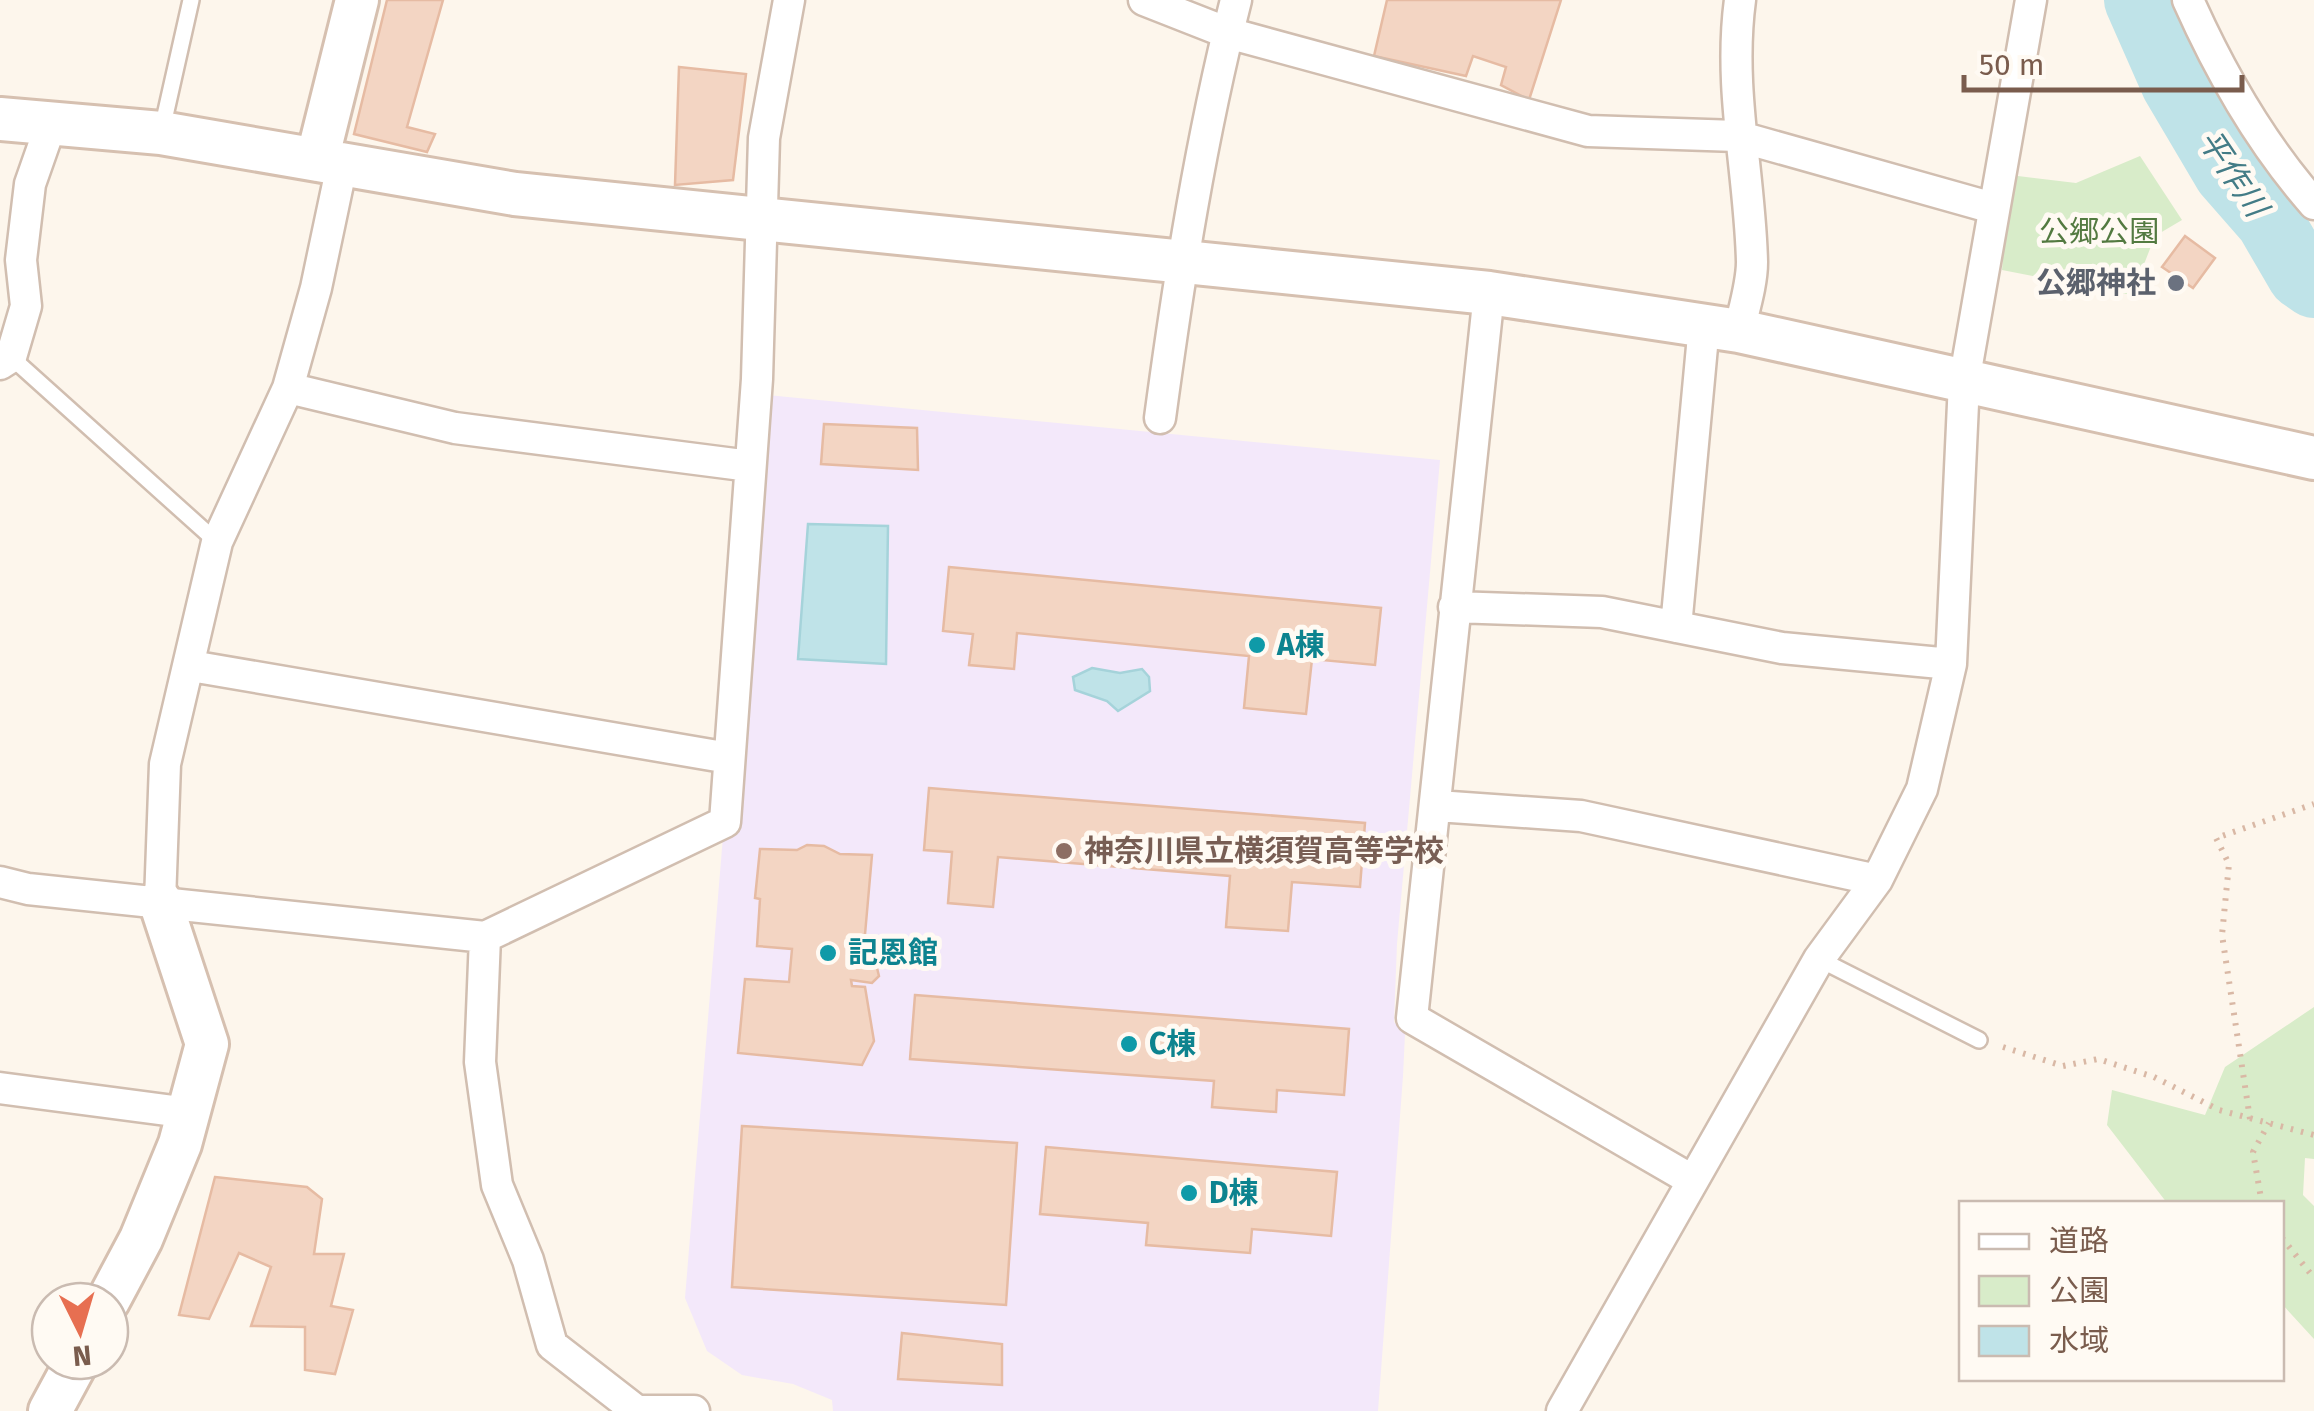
<svg xmlns="http://www.w3.org/2000/svg" width="2314" height="1411" font-family="'Fira Sans','Noto Sans JP',sans-serif">
  <style>
    .education { fill: #f3e8fa }
    .green { fill: #d8ecc9 }
    .water { fill: #bfe3e8; stroke: #a5d3da; stroke-width: 2.5 }
    .lines { fill: none; stroke-linecap: round; stroke-linejoin: round }
    .river { stroke: #bfe3e8; stroke-width: 68 }
    .building { fill: #f3d5c3; stroke: #e6bba3; stroke-width: 2.5 }
    .lane-casing { stroke: #d1beb0; stroke-width: 20 }
    .street-casing { stroke: #d1beb0; stroke-width: 35 }
    .secondary-casing { stroke: #d6c0b0; stroke-width: 48 }
    .path { stroke: #d9b8a5; stroke-width: 6; stroke-dasharray: 2.5 8; stroke-linecap: butt }
    .lane { stroke: #fff; stroke-width: 15 }
    .street { stroke: #fff; stroke-width: 30 }
    .secondary { stroke: #fff; stroke-width: 42 }
    .worship-dot { fill: #6b7280; stroke: #fffaf3; stroke-width: 4 }
    .culture-dot { fill: #0f9aa8; stroke: #fffaf3; stroke-width: 4 }
    .education-dot { fill: #8d6e63; stroke: #fffaf3; stroke-width: 4 }
    .labels { text-anchor: middle; dominant-baseline: central; stroke-width: 10; stroke-linejoin: round; paint-order: stroke }
    .park-label { font-size: 30px; fill: #537a41; stroke: #fffaf3 }
    .worship-label { font-size: 30px; font-weight: bold; fill: #5b616d; stroke: #fffaf3; text-anchor: end }
    .culture-label { font-size: 30px; font-weight: bold; fill: #0d838f; stroke: #fffaf3; text-anchor: start }
    .education-label { font-size: 30px; font-weight: bold; fill: #785e54; stroke: #fffaf3; text-anchor: start }
    .water-label { font-size: 32px; font-style: italic; fill: #437c86; stroke: #fffaf3 }
  </style>
  <rect width="100%" height="100%" fill="#fdf6ec"/>
  <!-- education -->
  <path class="education" d="M767 395 1440 460 1397 944 1394 1022 1405 1034 1403 1076 1378 1411H833L832 1400 793 1384 742 1375 707 1351 685 1298 759 399Z"/>
  <!-- green -->
  <path class="green" d="M2140 156 2182 220 2155 236 2132 295 2002 270 2010 175 2076 183Z
    M2314 1007V1159L2305 1158 2303 1195 2314 1206V1339L2282 1304V1204L2167 1203 2107 1125 2112 1090 2205 1115 2225 1067Z"/>
  <!-- water -->
  <path class="water" d="M808 524 888 526 886 664 798 659Z
    M1092 668 1120 673 1142 669 1149 677 1150 691 1118 711 1107 701 1075 690 1073 677Z"/>
  <g class="lines">
    <!-- river -->
    <path class="river" d="M2138 0 2175 84 2227 172 2269 220 2301 275 2314 284"/>
  </g>
  <!-- building -->
  <path class="building" d="M387 0H443L407 127 435 134 427 152 354 134Z
    M1387 0H1561L1529 100 1501 85 1506 67 1473 56 1466 76 1374 56Z
    M679 67 746 74 733 180 675 185Z
    M2185 236 2215 258 2193 288 2162 267Z
    M824 424 917 428 918 470 821 464Z
    M949 567 1381 608 1375 665 1312 659 1306 714 1244 708 1249 656 1017 633 1014 669 969 665 973 634 943 631Z
    M929 788 1365 823 1360 887 1292 882 1288 931 1226 927 1230 876 998 857 993 907 948 903 952 852 924 850Z
    M807 845 824 846 840 854 872 855 863 957 875 960 879 976 872 983 851 980 852 986 865 987 874 1041 862 1065 738 1053 745 979 789 982 792 949 757 946 760 899 755 898 760 849 797 850Z
    M915 995 1349 1029 1344 1095 1277 1090 1276 1112 1212 1107 1214 1081 910 1059Z
    M742 1126 1017 1143 1006 1305 732 1287Z
    M1046 1147 1337 1172 1331 1236 1252 1229 1250 1253 1146 1245 1148 1223 1040 1214Z
    M215 1177 307 1187 322 1199 314 1254H344L331 1306 353 1310 335 1374 305 1370V1327L251 1326 271 1267 239 1253 209 1319 179 1315Z
    M902 1333 1002 1344V1385L898 1379Z"/>
  <g class="lines">
    <!-- lane casing -->
    <g class="lane-casing">
      <path id="lane" d="M162 129 191 0
        M11 357 217 542
        M1819 959 1979 1040"/>
    </g>
    <!-- street casing -->
    <g class="street-casing">
      <path id="street" d="M1144 0 1228 33 1588 131 1737 136 1993 208
        M2188 0C2220 72 2262 145 2314 204
        M1489 293 1412 1018 1690 1179
        M1739 331C1744 309 1752 284 1752 262 1750 174 1728 89 1740 0
        M0 364 11 357 26 306 21 260 30 184 50 127
        M288 388 455 428 750 466
        M1160 418C1179 277 1201 138 1236 0
        M1454 607 1602 612 1782 648 1951 664
        M1676 627 1704 325
        M191 666 729 758
        M1437 806 1581 816 1877 880
        M0 882 28 889 485 937
        M160 901 165 764 217 542 288 388 316 288 342 165
        M0 1088 189 1113
        M694 1411H637L552 1345 528 1260 497 1185 480 1062 485 937 725 822 757 379 764 138 789 0
        M1562 1411 1819 959 1877 880 1922 789 1951 664 1964 382 2031 0"/>
    </g>
    <!-- secondary casing -->
    <g class="secondary-casing">
      <path id="secondary" d="M0 119 161 133 515 194 1489 293 1739 331 2314 458
        M317 160 357 0
        M108 1301 141 1239 180 1144 207 1044 160 901
        M50 1411 77 1361"/>
    </g>
    <!-- path -->
    <path class="path" d="M2003 1047 2063 1066 2098 1059 2154 1077 2219 1110 2314 1135
      M2250 1119 2222 935 2229 864 2216 838 2314 804
      M2262 1204 2253 1152 2269 1123
      M2282 1238 2314 1278"/>
    <!-- lane -->
    <use href="#lane" class="lane"/>
    <!-- street -->
    <use href="#street" class="street"/>
    <!-- secondary -->
    <use href="#secondary" class="secondary"/>
  </g>
  <!-- markers -->
  <circle class="worship-dot" cx="2176" cy="283" r="10"/>
  <g class="culture-dot">
    <circle cx="1257" cy="645" r="10"/>
    <circle cx="828" cy="953" r="10"/>
    <circle cx="1129" cy="1044" r="10"/>
    <circle cx="1189" cy="1193" r="10"/>
  </g>
  <circle class="education-dot" cx="1064" cy="851" r="10"/>
  <g class="labels">
    <!-- park labels -->
    <g class="park-label">
      <text x="2099" y="232">公郷公園</text>
    </g>
    <!-- worship labels -->
    <g class="worship-label">
      <text x="2156" y="283">公郷神社</text>
    </g>
    <!-- culture labels -->
    <g class="culture-label">
      <text x="1277" y="645">A棟</text>
      <text x="848" y="953">記恩館</text>
      <text x="1149" y="1044">C棟</text>
      <text x="1209" y="1193">D棟</text>
    </g>
    <!-- education labels -->
    <g class="education-label">
      <text x="1084" y="851">神奈川県立横須賀高等学校</text>
    </g>
    <!-- water labels -->
    <g class="water-label">
      <text transform="translate(2233 173) rotate(56)">平作川</text>
    </g>
  </g>
  <!-- legend -->
  <rect x="1959" y="1201" width="325" height="180" fill="#fffaf3" stroke="#cabbb1" stroke-width="2.5"/>
  <rect x="1979" y="1234" width="50" height="15" fill="#ffffff" stroke="#cabbb1" stroke-width="2.5"/>
  <text x="2049" y="1251" font-size="30" fill="#7a5c4d">道路</text>
  <rect x="1979" y="1276" width="50" height="30" fill="#d8ecc9" stroke="#cabbb1" stroke-width="2.5"/>
  <text x="2049" y="1301" font-size="30" fill="#7a5c4d">公園</text>
  <rect x="1979" y="1326" width="50" height="30" fill="#bfe3e8" stroke="#cabbb1" stroke-width="2.5"/>
  <text x="2049" y="1351" font-size="30" fill="#7a5c4d">水域</text>
  <!-- north arrow -->
  <g transform="translate(80 1331) rotate(175)"><circle r="48" fill="#fffaf3" stroke="#cabbb1" stroke-width="2.5"/>
  <path d="M0-8L18 38L0 25L-18 38Z" fill="#e76f51"/>
  <text y="-15" font-size="28" font-weight="bold" text-anchor="middle" fill="#7a5c4d">N</text>
  </g>
  <!-- scale -->
  <path d="M1964 75v15h278v-15" fill="none" stroke="#7a5c4d" stroke-width="5"/>
  <text x="1979" y="75" font-size="30" fill="#7a5c4d" stroke="#fffaf3" stroke-width="8" paint-order="stroke">50 m</text>
</svg>
